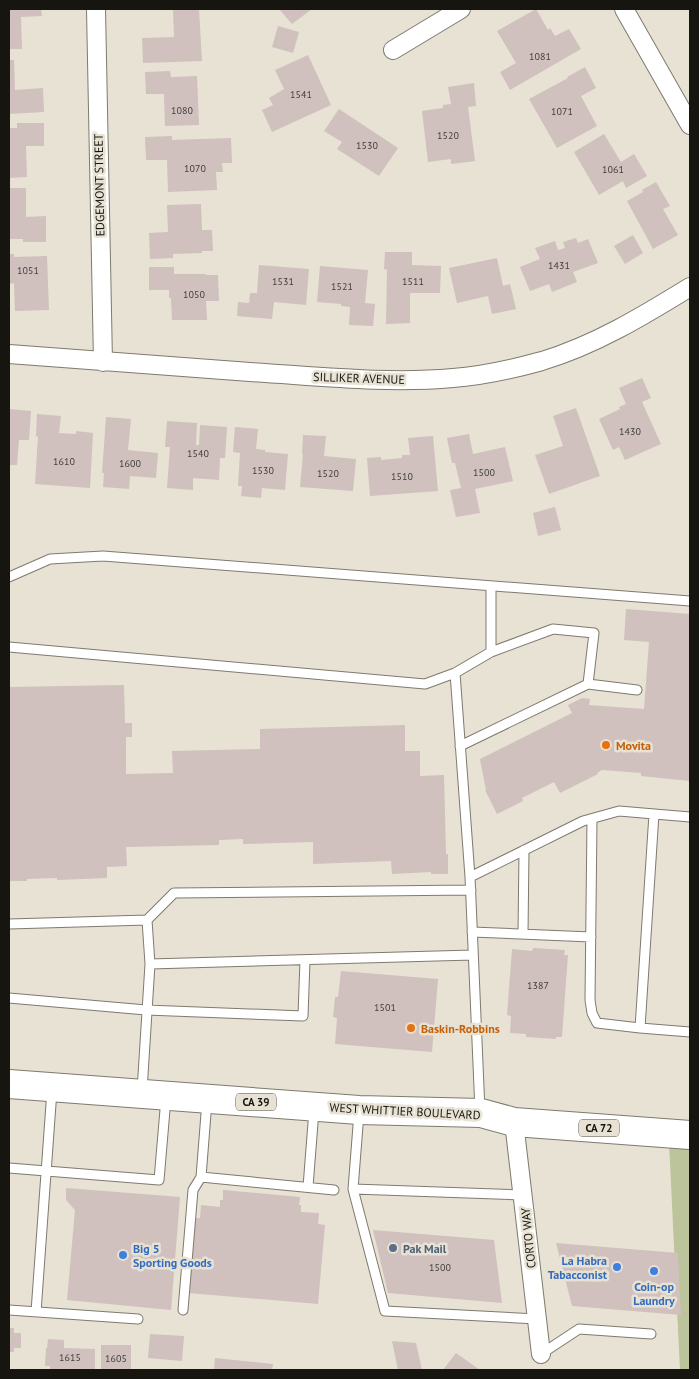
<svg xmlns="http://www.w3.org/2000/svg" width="699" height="1379" font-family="'PT Sans',sans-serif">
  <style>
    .green { fill: #bbc49b }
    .building { fill: #d0c0be }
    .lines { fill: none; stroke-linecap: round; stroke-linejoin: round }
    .service-casing { stroke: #7f7a6e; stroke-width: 11 }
    .minor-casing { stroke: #7f7a6e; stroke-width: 20 }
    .primary-casing { stroke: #7f7a6e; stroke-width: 30 }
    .service { stroke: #fff; stroke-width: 9 }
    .minor { stroke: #fff; stroke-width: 18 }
    .primary { stroke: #fff; stroke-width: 28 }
    .food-dot { fill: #e8710a; stroke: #e7e2d4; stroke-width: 2 }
    .service-dot { fill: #5c6f8a; stroke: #e7e2d4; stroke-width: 2 }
    .shop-dot { fill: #3f7fe0; stroke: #e7e2d4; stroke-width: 2 }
    .labels { text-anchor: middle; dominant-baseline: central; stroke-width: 5; stroke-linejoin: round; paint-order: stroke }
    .number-label { font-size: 10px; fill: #44403c }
    .shield { fill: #e7e2d4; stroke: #55524b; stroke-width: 1 }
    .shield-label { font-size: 11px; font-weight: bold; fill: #161510 }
    .street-label { font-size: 12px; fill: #161510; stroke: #e7e2d4 }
    .food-label { font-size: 12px; font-weight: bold; fill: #c56008; stroke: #e7e2d4; text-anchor: start }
    .shop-label { font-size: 12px; font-weight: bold; fill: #366cbe; stroke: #e7e2d4; text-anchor: start }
    .service-label { font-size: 12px; font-weight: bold; fill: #4e5e75; stroke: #e7e2d4; text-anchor: start }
  </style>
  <rect width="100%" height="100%" fill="#e7e2d4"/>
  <!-- green -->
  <path class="green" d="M669 1142 690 1143V1370H680Z"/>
  <!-- building -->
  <path class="building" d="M9 9H41L42 16 21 17 22 49H9Z
    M173 9H199L202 61 143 63 142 38 174 37Z
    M279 9H312L292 24Z
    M536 9 548 30 550 28 555 36 569 29 581 49 510 90 500 72 516 63 497 31Z
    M278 26 299 32 293 53 272 47Z
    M308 55 331 105 272 132 262 110 273 105 269 98 284 89 275 70Z
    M9 60H14L15 90 43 88 44 112 9 114Z
    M585 67 596 88 581 96 597 126 557 148 529 99 568 78 567 77Z
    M170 71 171 77 197 76 199 125 165 126 164 94H146L145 72Z
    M474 83 476 106 468 107 475 161 451 164V159L428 162 422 111 443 108V105L451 104 448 87Z
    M339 109 398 148 379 176 337 149 342 142 324 131Z
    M17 123H44V146H26L27 177 9 178V128H17Z
    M604 134 621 162 634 154 647 176 626 188 623 181 599 195 574 152Z
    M172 136V140L231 138 232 163H222L223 172H216L217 190 168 192 167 160H146L145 137Z
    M656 182 670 206 663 209 678 235 653 249 627 201 643 192 642 190Z
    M9 188H26V217L46 216V242H23V239H9Z
    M201 204 202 230H212L213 251H202V253L173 254V258L150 259 149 233 168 232 167 205Z
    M633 235 643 253 625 264 614 246Z
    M576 238 578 243 588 239 598 263 573 272 577 282 552 292 549 284 530 291 520 267 540 259 535 248 555 241 558 250 565 248 563 242Z
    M385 252H412V265L441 266 440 293H410V323L386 324 387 270 384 269Z
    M9 254H14V257L47 256 49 310 15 311 14 283 9 284Z
    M497 258 503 286 510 284 516 309 492 314 488 296 457 303 449 268Z
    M259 265 309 269 306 305 274 302 272 319 237 316 238 302 249 303 250 293H257Z
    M320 266 368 270 365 303 375 304 373 326 349 325 350 307 341 306V304L317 302Z
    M149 267H174V274H206V275H218L219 301H206L207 320H172L171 298H169V290H149Z
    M642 378 651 398 642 402 661 444 625 460 619 447 613 450 599 419 620 409 619 407 626 404 619 388Z
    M576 408 600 476 549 494 535 455 563 446 553 416Z
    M9 409 31 411 29 440H19L17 465H9Z
    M37 414 61 416 59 433 76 434V431L93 433 90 488 35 484 38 437 36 436Z
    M106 417 131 419 128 450 158 453 156 478 130 476 129 489 103 487 104 473H102Z
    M167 421 197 423 196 445H199L200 425 227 427 225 458H220L219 480 193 478V490L167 488 170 447H165Z
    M235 427 258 429 256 449 265 450V452L288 454 285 490 262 488 261 498 241 496 242 486H238L240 453 233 452Z
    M469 434 473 454 505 447 513 481 475 489 480 513 456 517 450 490 461 488 455 463H452L447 438Z
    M303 435 326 436 324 456 356 459 353 491 300 487 303 454H302Z
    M433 436 438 491 370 496 367 458 381 457V460L402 458V455H410L408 438Z
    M555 507 561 530 538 536 533 513Z
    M626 609 690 614V781L641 776V773L602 770 597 773 598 774 560 793 554 782 522 798 523 801 497 814 485 790H486L480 759 572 713 568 705 582 698 590 699 589 705 644 709 649 642 624 640Z
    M124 685 125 723H132V737H126V774L173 773 172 751 260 749V729L405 725V751H420V776L444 775 446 854H448V874H431V872L392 874 391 861 313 864V842L243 844V839L219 840V845L126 847 127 866 107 867V878L57 880V878L27 879V881H9V687Z
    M533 948 565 950 564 955H568L562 1037H556V1039L526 1037V1034L510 1033 511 1016 507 1015 512 949 532 951Z
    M341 971 438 979 432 1052 335 1044 337 1018 333 1017 335 997H338Z
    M66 1188 180 1197 171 1310 67 1300 75 1210 66 1200Z
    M223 1190 300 1197 299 1205H301V1212L319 1213 318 1224 325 1225 318 1304 188 1293 195 1218H200L201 1205 220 1207V1200H223Z
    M373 1230 494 1240 502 1303 388 1293Z
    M556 1243 678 1253 681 1315 572 1306Z
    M9 1328H14V1333H21V1348H14V1352H9Z
    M150 1334 184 1336 182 1361 148 1358Z
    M48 1339 64 1340V1348L95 1349V1370H50V1366H45L46 1348H47Z
    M392 1341 416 1343 422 1370H398Z
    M101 1345H131V1370H101Z
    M456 1353 480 1370H443Z
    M215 1358 273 1364 272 1370H214Z"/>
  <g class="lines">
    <!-- service casing -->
    <g class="service-casing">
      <path id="service" d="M9 577 50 559 103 556 690 601
        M491 586V652
        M9 647 425 684 455 673 470 877 480 1111
        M455 673 491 652 553 629 594 633 588 684
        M460 746 588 684 637 690
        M654 814 640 1028 690 1032
        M592 819 590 1000 592 1013 597 1023 640 1028
        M470 877 583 821 619 811 690 817
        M147 920 150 964
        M9 924 147 920 174 893 471 890
        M472 932 591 937
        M523 934 524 850
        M9 998 146 1010 303 1016 305 960
        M142 1091 150 964 473 955
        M359 1113 353 1189 385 1311 537 1319
        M9 1168 159 1180 166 1098
        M201 1177 334 1190
        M308 1187 314 1110
        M353 1189 523 1195
        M9 1310 138 1319
        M183 1310 193 1190 201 1177 207 1101
        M36 1312 52 1090
        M541 1354 579 1329 651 1334"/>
    </g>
    <!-- minor casing -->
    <g class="minor-casing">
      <path id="minor" d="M96 9 103 362
        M624 9 690 125
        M393 50 461 9
        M9 354C89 360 169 366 250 372 317 376 386 384 453 378 483 376 513 369 542 361 595 345 643 316 690 287
        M514 1122 541 1354"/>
    </g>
    <!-- primary casing -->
    <g class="primary-casing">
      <path id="primary" d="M9 1084 359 1110 481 1113 514 1122 690 1135"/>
    </g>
    <!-- service -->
    <use href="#service" class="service"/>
    <!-- minor -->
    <use href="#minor" class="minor"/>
    <!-- primary -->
    <use href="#primary" class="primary"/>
  </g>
  <!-- markers -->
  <g class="food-dot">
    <circle cx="606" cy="745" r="5"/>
    <circle cx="411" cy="1028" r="5"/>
  </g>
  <circle class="service-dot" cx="393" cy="1248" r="5"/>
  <g class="shop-dot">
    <circle cx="123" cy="1255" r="5"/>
    <circle cx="617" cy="1267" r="5"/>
    <circle cx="654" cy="1271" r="5"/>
  </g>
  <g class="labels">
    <!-- number labels -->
    <g class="number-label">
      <text x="540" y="56">1081</text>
      <text x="301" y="94">1541</text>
      <text x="182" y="110">1080</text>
      <text x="562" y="111">1071</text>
      <text x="448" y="135">1520</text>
      <text x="367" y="145">1530</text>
      <text x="195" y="168">1070</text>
      <text x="613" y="169">1061</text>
      <text x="559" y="265">1431</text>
      <text x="28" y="270">1051</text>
      <text x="283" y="281">1531</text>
      <text x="413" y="281">1511</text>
      <text x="342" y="286">1521</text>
      <text x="194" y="294">1050</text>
      <text x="630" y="431">1430</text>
      <text x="198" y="453">1540</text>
      <text x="64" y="461">1610</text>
      <text x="130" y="463">1600</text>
      <text x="263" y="470">1530</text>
      <text x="484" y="472">1500</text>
      <text x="328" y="473">1520</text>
      <text x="402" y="476">1510</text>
      <text x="538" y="985">1387</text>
      <text x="385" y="1007">1501</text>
      <text x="440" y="1267">1500</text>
      <text x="70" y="1357">1615</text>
      <text x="116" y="1358">1605</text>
    </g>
    <!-- shield labels -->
    <g class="shield">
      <rect x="236" y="1093.5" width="40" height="17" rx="4"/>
      <rect x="579" y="1119.5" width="40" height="17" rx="4"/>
    </g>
    <g class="shield-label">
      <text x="256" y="1102">CA 39</text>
      <text x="599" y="1128">CA 72</text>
    </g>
    <!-- street labels -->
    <g class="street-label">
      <text transform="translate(99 185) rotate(-91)">EDGEMONT STREET</text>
      <text transform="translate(359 378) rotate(2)">SILLIKER AVENUE</text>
      <text transform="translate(405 1111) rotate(3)">WEST WHITTIER BOULEVARD</text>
      <text transform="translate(528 1238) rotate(-96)">CORTO WAY</text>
    </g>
    <!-- food labels -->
    <g class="food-label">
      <text x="616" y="745">Movita</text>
      <text x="421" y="1028">Baskin-Robbins</text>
    </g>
    <!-- shop labels -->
    <g class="shop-label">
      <text x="133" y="1248">Big 5<tspan x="133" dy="14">Sporting Goods</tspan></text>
      <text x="607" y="1260" text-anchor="end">La Habra<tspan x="607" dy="14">Tabacconist</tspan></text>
      <text x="654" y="1286" text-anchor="middle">Coin-op<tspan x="654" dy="14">Laundry</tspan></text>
    </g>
    <!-- service labels -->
    <g class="service-label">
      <text x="403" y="1248">Pak Mail</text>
    </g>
  </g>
  <!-- border -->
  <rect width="699" height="1379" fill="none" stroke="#161510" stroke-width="20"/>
</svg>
